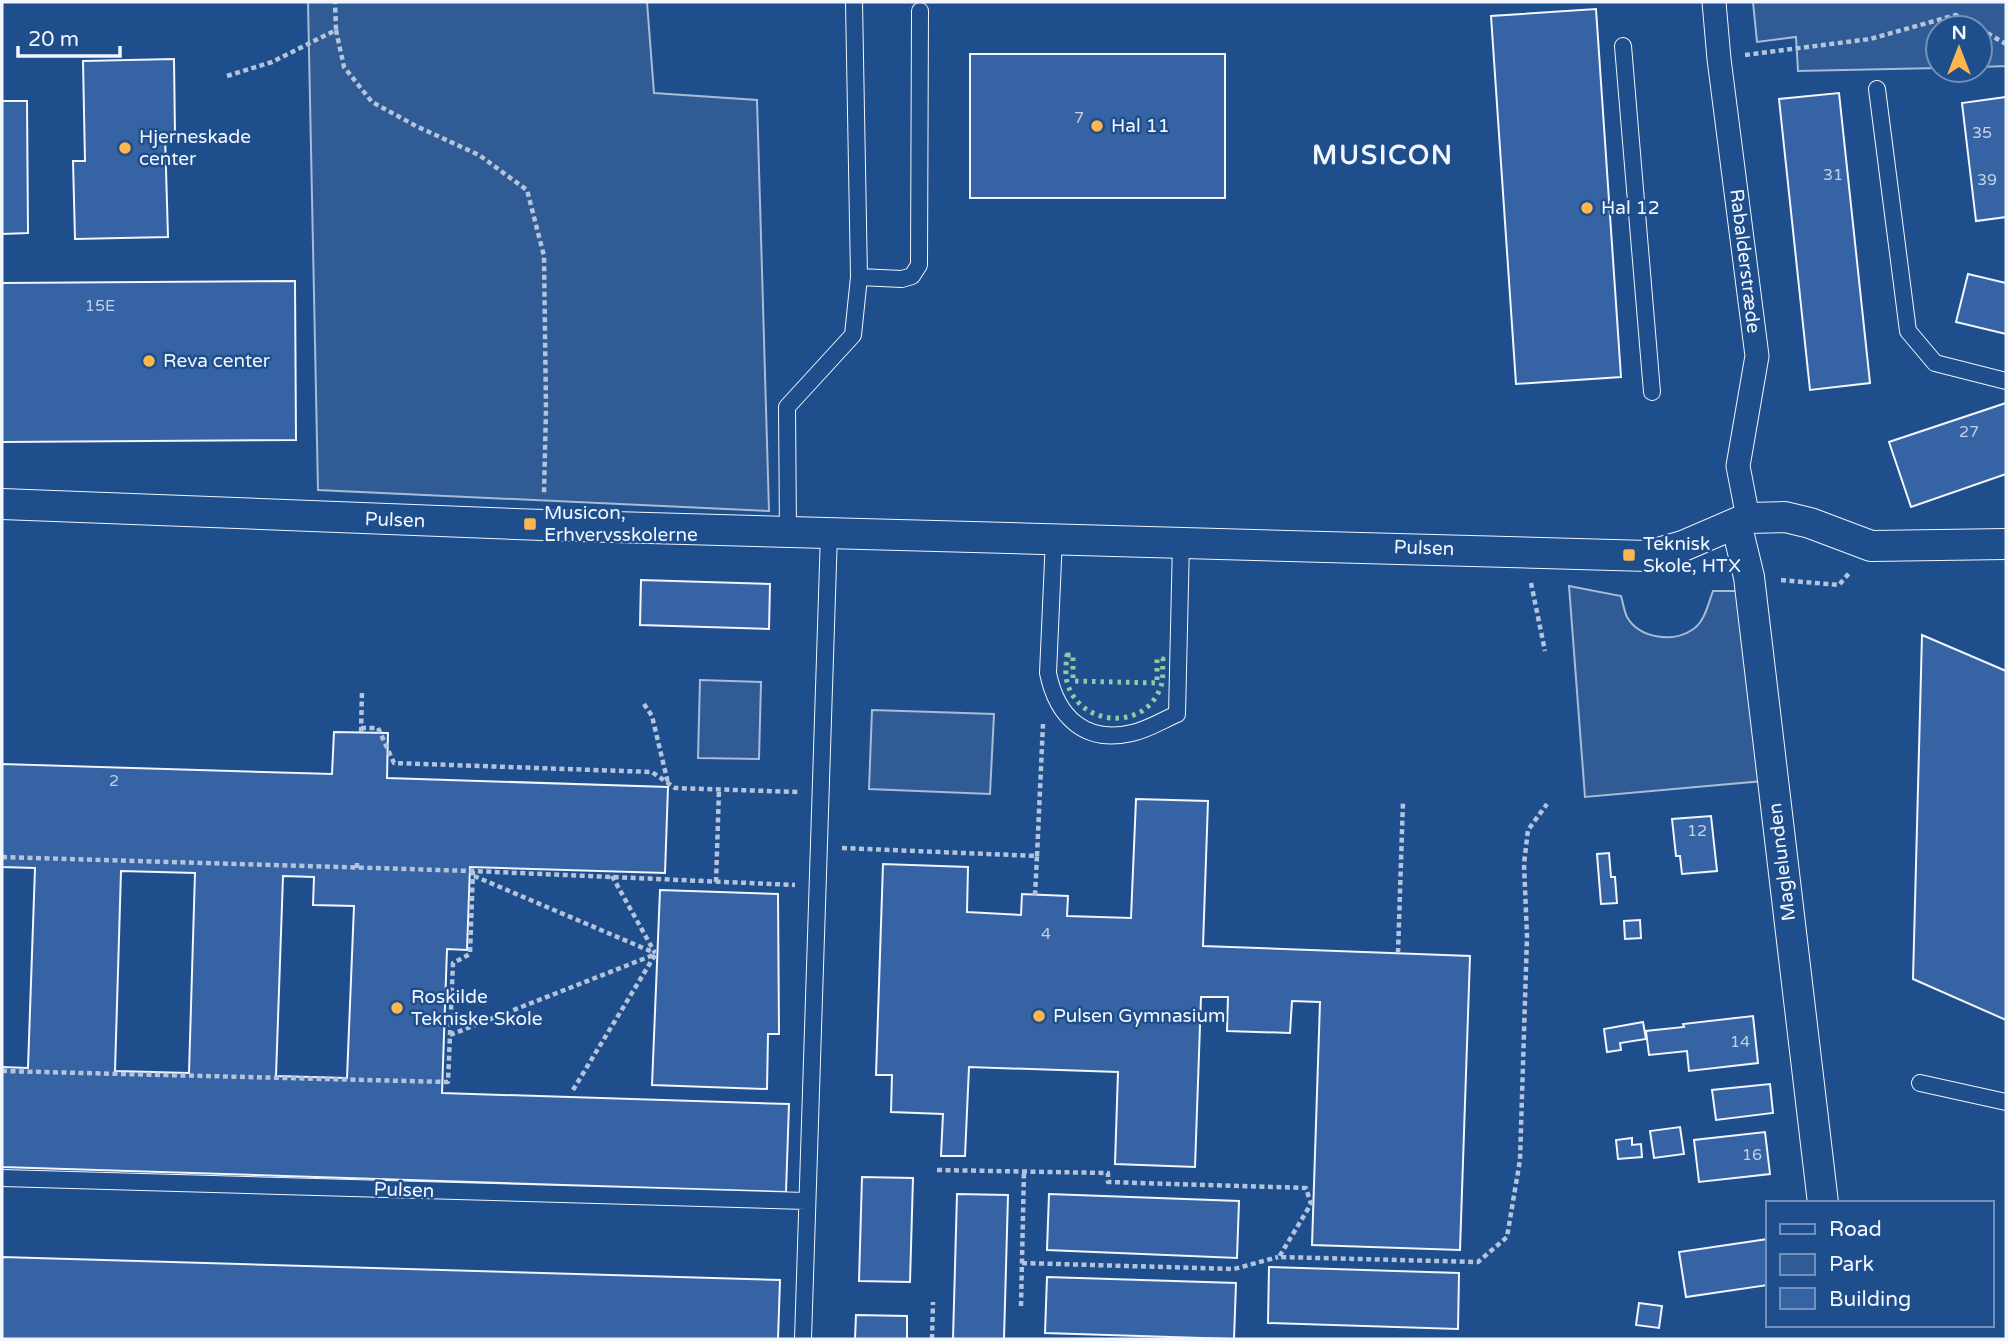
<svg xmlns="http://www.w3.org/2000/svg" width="2008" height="1341" font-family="'Varela Round',sans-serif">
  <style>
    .green { fill: #305b95; stroke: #a8bbd7; stroke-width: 2 }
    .building { fill: #3563a3; stroke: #f2f6ff; stroke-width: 2; fill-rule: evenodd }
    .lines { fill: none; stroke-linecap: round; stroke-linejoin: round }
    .service-casing { stroke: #f2f6ff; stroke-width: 18 }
    .pedestrian-casing { stroke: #f2f6ff; stroke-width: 25 }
    .minor-casing { stroke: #f2f6ff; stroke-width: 32 }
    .path { stroke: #b3c4dc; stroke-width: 4.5; stroke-dasharray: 5 3.5; stroke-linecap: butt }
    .service { stroke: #1f4e8c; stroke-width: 16 }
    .pedestrian { stroke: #1f4e8c; stroke-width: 23 }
    .minor { stroke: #1f4e8c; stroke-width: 30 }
    .hedge { stroke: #97c8a6; stroke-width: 5; stroke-dasharray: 3.5 5; stroke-linecap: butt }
    .poi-dot { fill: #ffb74d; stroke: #1f4e8c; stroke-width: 2.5 }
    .labels { text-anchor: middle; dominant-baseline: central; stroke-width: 5; stroke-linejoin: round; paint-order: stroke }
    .number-label { font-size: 16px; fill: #c3d1e8 }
    .poi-label { font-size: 19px; fill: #f2f6ff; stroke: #1f4e8c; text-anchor: start }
    .street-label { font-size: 19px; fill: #f2f6ff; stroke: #1f4e8c }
    .district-label { font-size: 26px; font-weight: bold; letter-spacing: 2px; fill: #f2f6ff; stroke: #1f4e8c }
  </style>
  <rect width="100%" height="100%" fill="#1f4e8c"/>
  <!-- green -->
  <path class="green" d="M308 2H647L654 93 757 100 769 511 318 490Z
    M1753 2H2006V66L1980 67V28H1938V68L1798 71 1796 37 1757 42Z
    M1569 586 1621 596C1623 602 1624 611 1627 617 1639 638 1672 643 1692 630 1705 622 1708 604 1713 591H1736L1763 781 1585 797Z
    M700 680 761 682 759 759 698 758Z
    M872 710 994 714 990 794 869 789Z"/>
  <!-- building -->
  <path class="building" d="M1596 9 1621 377 1516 384 1491 16Z
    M970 54H1225V198H970Z
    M174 59 175 135H165L168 237 75 239 73 161H85L83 61Z
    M1839 93 1870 383 1810 390 1779 99Z
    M2006 97V217L1976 221 1962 103Z
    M2 101H27L28 233 2 234Z
    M1968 274 2006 283V334L1956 322Z
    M295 281 296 440 2 442V283Z
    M2006 403V474L1911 507 1889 442Z
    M641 580 770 584 769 629 640 625Z
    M1922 635 2006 671V1020L1913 979Z
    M334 732 388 733 387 778 668 787 665 873 470 867 467 950 447 949 442 1093 789 1104 786 1192 2 1167V1067L28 1068 35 868 2 867V764L332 774ZM121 871 195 873 189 1073 115 1071ZM283 876 314 877 313 905 354 906 347 1078 276 1076Z
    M1136 799 1208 801 1203 946 1470 956 1460 1250 1312 1245 1320 1002 1292 1001 1290 1033 1227 1031 1228 997H1201L1195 1167 1115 1164 1118 1072 969 1067 965 1156H941L943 1114 891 1112 892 1075H876L883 864 968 867 967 912 1021 915 1022 894 1068 896 1067 916 1131 918Z
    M1711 816 1717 871 1682 874 1680 856H1676L1672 819Z
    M1609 853 1611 877H1615L1617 903 1601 904 1597 854Z
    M660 890 778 894 779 1034H768L767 1089 652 1085Z
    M1640 920 1641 938 1625 939 1624 921Z
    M1753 1016 1758 1063 1689 1071 1687 1051 1649 1055 1646 1031 1684 1027 1683 1024Z
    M1643 1022 1646 1039 1620 1043 1621 1050 1607 1052 1604 1029Z
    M1770 1084 1773 1113 1716 1120 1712 1090Z
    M1680 1127 1684 1154 1654 1158 1650 1131Z
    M1765 1132 1770 1174 1699 1182 1694 1140Z
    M1632 1138V1145L1641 1144 1642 1157 1618 1159 1616 1140Z
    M862 1177 913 1178 910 1282 859 1281Z
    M957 1194 1008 1195 1004 1339H953Z
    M1049 1194 1239 1201 1237 1258 1047 1250Z
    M1768 1239V1285L1686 1297 1679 1252Z
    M2 1257 780 1280 778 1339H2Z
    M1269 1267 1459 1273 1458 1329 1268 1323Z
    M1047 1277 1236 1283 1234 1339 1045 1333Z
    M1639 1303 1662 1306 1659 1328 1636 1325Z
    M856 1315 907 1316V1339H855Z"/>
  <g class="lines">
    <!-- service casing -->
    <g class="service-casing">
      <path id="service" d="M1623 46 1652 392
        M1877 89 1908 331 1935 363 2006 381
        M859 277 902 279 912 276 919 265 920 11
        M788 532 787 407 853 335 859 277 854 2
        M1054 538 1048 673C1057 717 1085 744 1132 733 1147 730 1163 720 1177 714L1181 542
        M1920 1083 2006 1102
        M2 1178 806 1201
        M803 1339C811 1070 821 802 829 533"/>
    </g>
    <!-- pedestrian casing -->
    <g class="pedestrian-casing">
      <path id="pedestrian" d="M1714 2 1719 59 1757 356 1738 466 1748 518"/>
    </g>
    <!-- minor casing -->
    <g class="minor-casing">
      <path id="minor" d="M2 504 543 525 1648 556 1683 546 1748 518 1785 517 1810 523 1871 546 2006 544
        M1736 523 1749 577 1823 1203"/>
    </g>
    <!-- path -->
    <path class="path" d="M1980 29 2006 44
      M336 30 344 67 372 102 416 126 479 155 527 190 544 256 546 409 544 493
      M1745 55 1870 39 1956 15 1978 28
      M227 76 272 62 336 30 335 2
      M1781 580 1839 585 1850 572
      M1531 583 1545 651
      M644 704 652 716 668 783
      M361 728H378L394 763 652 772 675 788 798 792
      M361 732 362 691
      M842 848 1037 856 1035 895
      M1037 856 1043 724
      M2 857 473 871 795 885
      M357 868V860
      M474 876 655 953
      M612 876 655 953
      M716 882 719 790
      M1398 953 1403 801
      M450 1035 656 954
      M2 1071 448 1082 453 963 470 954 473 871
      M573 1090 655 955
      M937 1170 1108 1173V1182L1306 1188 1311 1204 1279 1257 1478 1262 1507 1237 1520 1160 1527 936 1524 864 1528 830 1547 804
      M1022 1263 1234 1269 1278 1257
      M1021 1306 1024 1171
      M932 1339 933 1302"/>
    <!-- service -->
    <use href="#service" class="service"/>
    <!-- pedestrian -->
    <use href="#pedestrian" class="pedestrian"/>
    <!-- minor -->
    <use href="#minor" class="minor"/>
    <!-- hedge -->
    <path class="hedge" d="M1067 655H1073V681L1157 683V659H1163C1162 668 1164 678 1161 686 1146 732 1079 727 1067 682 1065 674 1066 663 1067 655Z"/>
  </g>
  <!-- markers -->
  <g class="poi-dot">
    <circle cx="1097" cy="126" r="7"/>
    <circle cx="125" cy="148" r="7"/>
    <circle cx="1587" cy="208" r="7"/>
    <circle cx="149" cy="361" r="7"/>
    <rect x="523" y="517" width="14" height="14" rx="3.5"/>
    <rect x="1622" y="548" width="14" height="14" rx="3.5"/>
    <circle cx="397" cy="1008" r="7"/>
    <circle cx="1039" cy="1016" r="7"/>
  </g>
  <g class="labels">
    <!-- number labels -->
    <g class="number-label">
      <text x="1079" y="118">7</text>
      <text x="1982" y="133">35</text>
      <text x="1833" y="175">31</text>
      <text x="1987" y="180">39</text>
      <text x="100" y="306">15E</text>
      <text x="1969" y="432">27</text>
      <text x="114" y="781">2</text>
      <text x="1697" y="831">12</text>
      <text x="1046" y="934">4</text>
      <text x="1740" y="1042">14</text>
      <text x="1752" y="1155">16</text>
    </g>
    <!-- poi labels -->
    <g class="poi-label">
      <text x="1111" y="126">Hal 11</text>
      <text x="139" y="137">Hjerneskade<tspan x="139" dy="22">center</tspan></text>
      <text x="1601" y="208">Hal 12</text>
      <text x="163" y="361">Reva center</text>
      <text x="544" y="513">Musicon,<tspan x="544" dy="22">Erhvervsskolerne</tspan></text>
      <text x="1643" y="544">Teknisk<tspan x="1643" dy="22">Skole, HTX</tspan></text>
      <text x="411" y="997">Roskilde<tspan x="411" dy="22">Tekniske Skole</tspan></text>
      <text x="1053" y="1016">Pulsen Gymnasium</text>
    </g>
    <!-- street labels -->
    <g class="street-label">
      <text transform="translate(1745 261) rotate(83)">Rabalderstræde</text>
      <text transform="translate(395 520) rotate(2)">Pulsen</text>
      <text transform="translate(1424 548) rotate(2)">Pulsen</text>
      <text transform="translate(1782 862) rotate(-97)">Maglelunden</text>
      <text transform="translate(404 1190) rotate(2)">Pulsen</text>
    </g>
    <!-- district labels -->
    <g class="district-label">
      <text x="1383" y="155">MUSICON</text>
    </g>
  </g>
  <!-- border -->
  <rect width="2008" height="1341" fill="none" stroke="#f2f6ff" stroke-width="7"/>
  <!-- legend -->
  <rect x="1766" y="1201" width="228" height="126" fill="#1f4e8c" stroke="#7391ba" stroke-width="2"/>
  <rect x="1780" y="1224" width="35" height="10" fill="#1f4e8c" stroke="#7391ba" stroke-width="2"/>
  <text x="1829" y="1236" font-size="21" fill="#f2f6ff">Road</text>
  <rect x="1780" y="1254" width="35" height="21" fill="#305b95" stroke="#7391ba" stroke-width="2"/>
  <text x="1829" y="1271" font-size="21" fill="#f2f6ff">Park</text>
  <rect x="1780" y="1288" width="35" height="21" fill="#3563a3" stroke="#7391ba" stroke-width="2"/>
  <text x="1829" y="1306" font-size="21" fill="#f2f6ff">Building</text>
  <!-- north arrow -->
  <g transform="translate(1959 49)"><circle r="33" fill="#1f4e8c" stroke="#7391ba" stroke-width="2"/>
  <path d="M0-5L12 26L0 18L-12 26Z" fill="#ffb74d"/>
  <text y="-10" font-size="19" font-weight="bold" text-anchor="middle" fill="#f2f6ff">N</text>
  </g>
  <!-- scale -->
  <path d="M18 46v10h102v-10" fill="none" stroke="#f2f6ff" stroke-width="3.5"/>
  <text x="28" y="46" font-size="21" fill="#f2f6ff" stroke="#1f4e8c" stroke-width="5" paint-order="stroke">20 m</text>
</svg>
